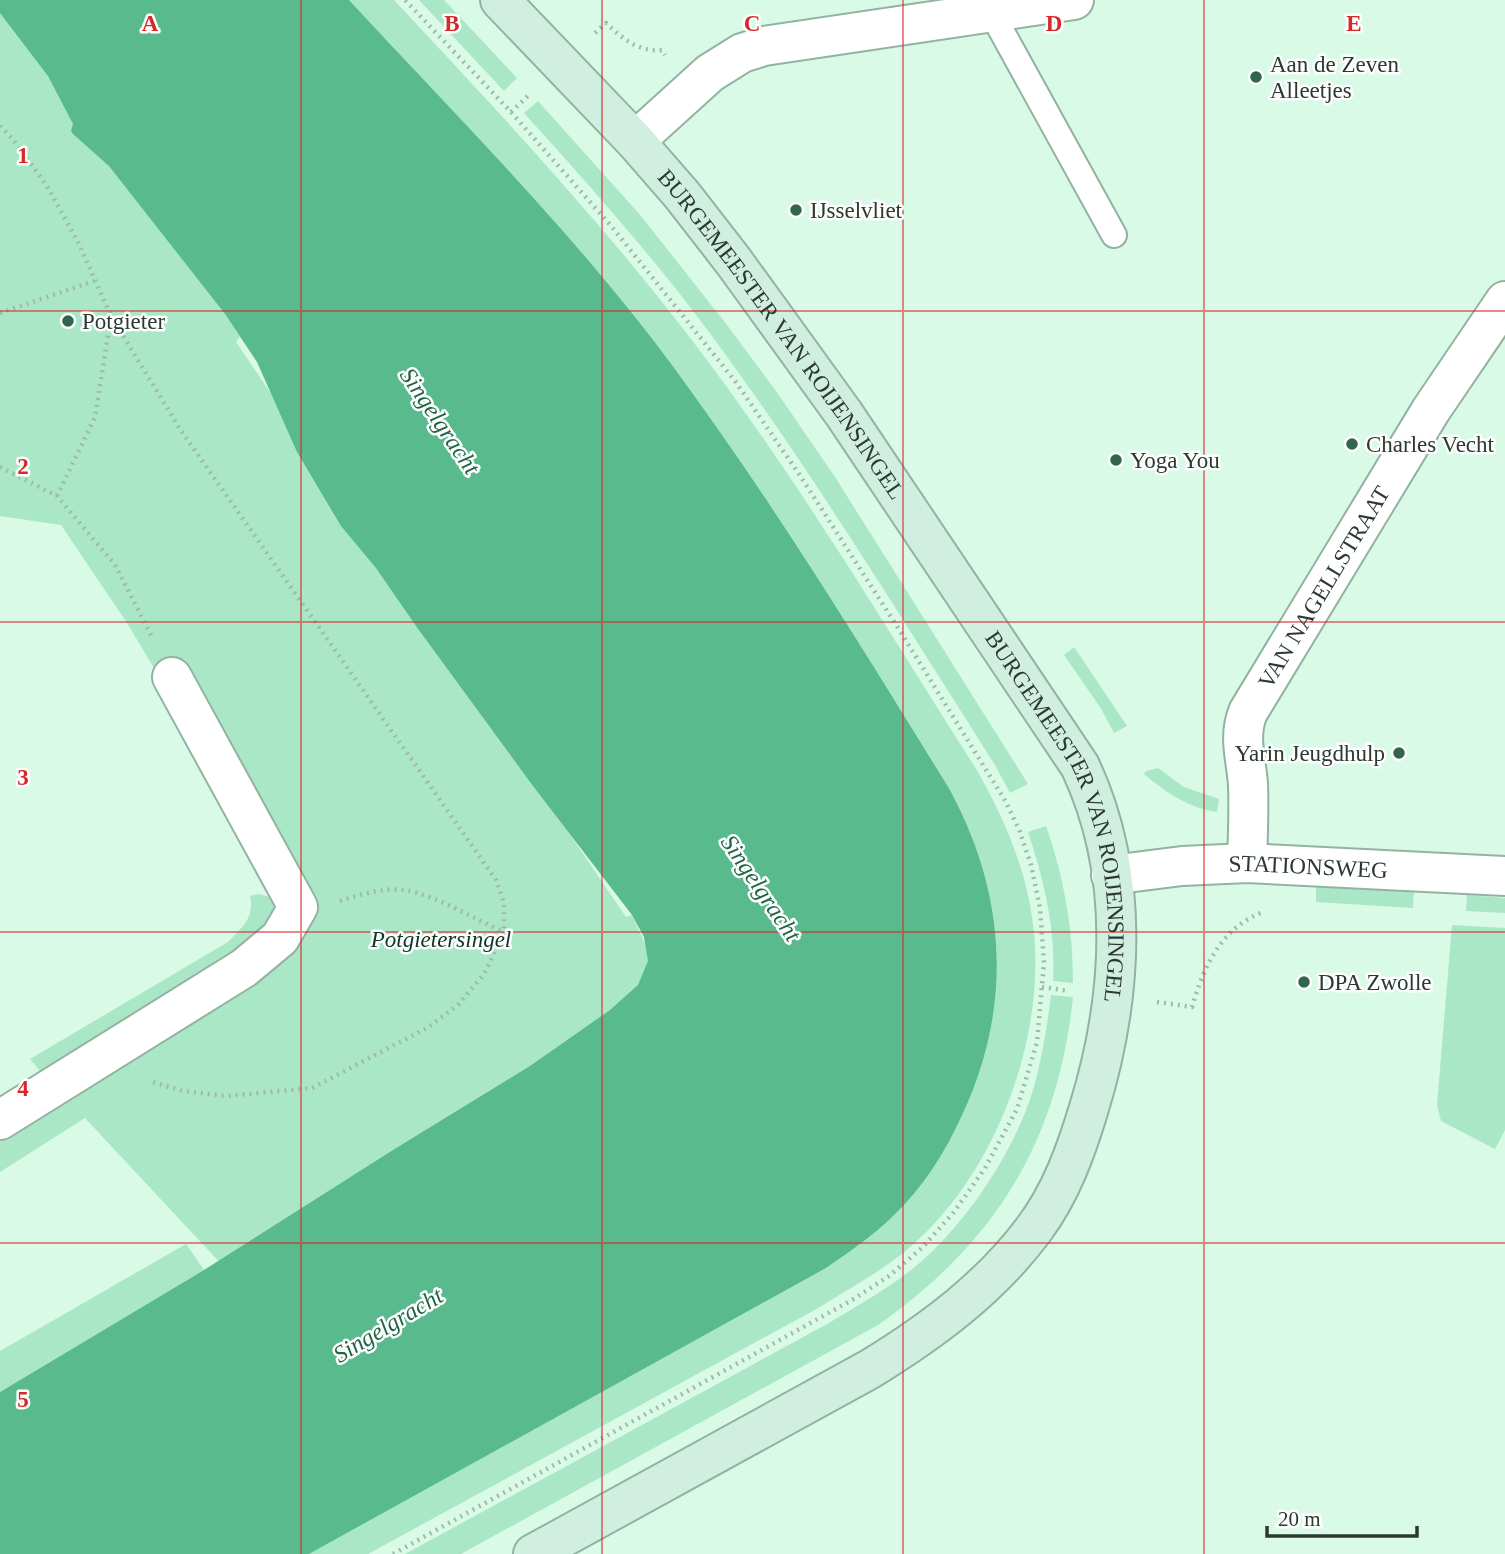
<svg xmlns="http://www.w3.org/2000/svg" width="1505" height="1554" font-family="Georgia,serif">
  <style>
    .green { fill: #aae7c7 }
    .water { fill: #59ba8d }
    .lines { fill: none; stroke-linecap: round; stroke-linejoin: round }
    .lane-casing { stroke: #93b3a1; stroke-width: 28 }
    .street-casing { stroke: #93b3a1; stroke-width: 42 }
    .secondary-casing { stroke: #93b3a1; stroke-width: 42 }
    .path { stroke: #9fbaab; stroke-width: 4.5; stroke-dasharray: 2 5; stroke-linecap: butt }
    .lane { stroke: #fff; stroke-width: 24 }
    .street { stroke: #fff; stroke-width: 38 }
    .secondary { stroke: #d1efe1; stroke-width: 38 }
    .grid { fill: none; stroke: #d62828; stroke-width: 2; stroke-opacity: 0.55 }
    .poi-dot { fill: #30664d; stroke: #fdfdfd; stroke-width: 2.5 }
    .labels { text-anchor: middle; dominant-baseline: central; stroke-width: 5; stroke-linejoin: round; paint-order: stroke }
    .poi-label { font-size: 23px; fill: #2c3932; stroke: #fdfdfd; text-anchor: start }
    .street-label { font-size: 23px; fill: #2c3932; stroke: #fdfdfd }
    .park-label { font-size: 23px; font-style: italic; fill: #0c3725; stroke: #fdfdfd }
    .water-label { font-size: 24px; font-style: italic; fill: #1e6647; stroke: #fdfdfd }
    .grid-label { font-size: 23px; text-anchor: middle; font-weight: bold; fill: #d62828; stroke: #fdfdfd; stroke-width: 5; stroke-linejoin: round; paint-order: stroke }
  </style>
  <rect width="100%" height="100%" fill="#d8fae7"/>
  <!-- green -->
  <path class="green" d="M0 0H4L165 237 225 314 240 337 236 342 626 917 632 915 647 948 652 983 632 1017 224 1267 85 1118 0 1172V1097L41 1072 30 1059 228 942C242 928 255 917 250 896L258 894 271 897 285 885 127 623 61 525 0 516Z
    M349 0H394C497 110 599 219 691 339 796 476 885 626 978 772 1002 815 1021 857 1030 905 1053 1022 1000 1171 909 1248 882 1271 850 1288 820 1307L368 1554H309L826 1268C854 1249 881 1230 904 1205 933 1174 952 1139 968 1102 1013 996 1004 890 950 790 862 647 774 504 675 369 578 237 460 120 349 0Z
    M419 0H444L517 78 504 91Z
    M538 101 641 216 727 325 776 391 835 477 1028 784 1010 793 995 765C902 619 812 471 709 332 652 255 588 184 524 113Z
    M1074 647 1127 726 1114 733 1100 707 1064 655Z
    M1158 768 1184 787 1219 799 1217 812C1189 808 1165 792 1144 774L1146 771Z
    M1046 826C1064 877 1073 929 1073 983L1053 981C1056 930 1044 880 1028 832Z
    M1316 886 1414 892 1413 908 1316 902Z
    M1467 895 1505 898V913L1466 911Z
    M1452 925 1505 928V1130L1495 1149 1441 1121 1437 1105Z
    M1051 995 1073 997C1058 1141 996 1242 878 1325L461 1554H405L829 1323C860 1304 895 1285 923 1260 969 1219 1015 1150 1033 1090 1042 1059 1047 1027 1051 995Z
    M186 1244 204 1270 0 1392V1351Z"/>
  <!-- water -->
  <path class="water" d="M0 0H349C460 120 578 237 675 369 774 504 862 647 950 790 1004 890 1013 996 968 1102 952 1139 933 1174 904 1205 881 1230 854 1249 826 1268L309 1554H0V1392L204 1270 393 1150 530 1066 610 1010 638 985 648 961 644 937 632 915 533 786 416 626 376 568 341 526 297 452 257 362 225 314 109 166 73 134 71 131 73 124 48 76 0 13Z"/>
  <g class="lines">
    <!-- lane casing -->
    <g class="lane-casing">
      <path id="lane" d="M991 12 1114 235"/>
    </g>
    <!-- street casing -->
    <g class="street-casing">
      <g id="street">
        <path d="M635 141 710 73 742 53 764 46 1074 0"/>
        <path id="s1" d="M1247 863C1248 836 1249 810 1248 784 1246 758 1238 737 1248 712L1431 410 1505 301"/>
        <path id="s2" d="M1111 875 1182 866 1247 863 1505 876"/>
        <path d="M0 1120 244 968 280 938 298 907 172 677"/>
      </g>
    </g>
    <!-- secondary casing -->
    <g class="secondary-casing">
      <g id="secondary">
        <path id="s3" d="M500 0 635 141 682 195 734 262 844 414 1080 766C1131 874 1123 997 1089 1108 1076 1151 1061 1193 1034 1229 990 1288 932 1331 870 1369L533 1554"/>
      </g>
    </g>
    <!-- path -->
    <path class="path" d="M595 33 606 23C623 39 638 52 662 50L665 55
      M511 112 530 94
      M0 126 12 138 47 186 78 242 111 316 180 429 496 880 504 903V933L484 974 458 1005 427 1028 312 1088 227 1096 183 1091 149 1081
      M0 313 94 281
      M0 467 57 496 115 565 153 639
      M57 496 95 417 111 317
      M340 901C360 895 383 887 404 890 436 895 474 919 504 932
      M1042 987 1069 991
      M1157 1002 1192 1007C1204 966 1221 928 1263 912
      M393 1554 852 1300 889 1276 923 1247 954 1212 985 1168 1017 1109 1037 1042 1044 963 1040 908 1031 865 1020 832 1006 802 900 631 801 477 735 381 612 227 511 112 405 0"/>
    <!-- lane -->
    <use href="#lane" class="lane"/>
    <!-- street -->
    <use href="#street" class="street"/>
    <!-- secondary -->
    <use href="#secondary" class="secondary"/>
  </g>
  <!-- grid -->
  <path class="grid" d="M301 0V1554M602 0V1554M903 0V1554M1204 0V1554M0 311H1505M0 622H1505M0 932H1505M0 1243H1505"/>
  <!-- markers -->
  <g class="poi-dot">
    <circle cx="1256" cy="77" r="7"/>
    <circle cx="796" cy="210" r="7"/>
    <circle cx="68" cy="321" r="7"/>
    <circle cx="1352" cy="444" r="7"/>
    <circle cx="1116" cy="460" r="7"/>
    <circle cx="1399" cy="753" r="7"/>
    <circle cx="1304" cy="982" r="7"/>
  </g>
  <g class="labels">
    <!-- poi labels -->
    <g class="poi-label">
      <text x="1270" y="64">Aan de Zeven<tspan x="1270" dy="26">Alleetjes</tspan></text>
      <text x="810" y="210">IJsselvliet</text>
      <text x="82" y="321">Potgieter</text>
      <text x="1366" y="444">Charles Vecht</text>
      <text x="1130" y="460">Yoga You</text>
      <text x="1385" y="753" text-anchor="end">Yarin Jeugdhulp</text>
      <text x="1318" y="982">DPA Zwolle</text>
    </g>
    <!-- street labels -->
    <g class="street-label">
      <text stroke="none"><textPath href="#s3" startOffset="438">BURGEMEESTER VAN ROIJENSINGEL</textPath></text>
      <text stroke="none"><textPath href="#s1" startOffset="298">VAN NAGELLSTRAAT</textPath></text>
      <text stroke="none"><textPath href="#s3" startOffset="1004">BURGEMEESTER VAN ROIJENSINGEL</textPath></text>
      <text stroke="none"><textPath href="#s2" startOffset="198">STATIONSWEG</textPath></text>
    </g>
    <!-- park labels -->
    <g class="park-label">
      <text x="441" y="939">Potgietersingel</text>
    </g>
    <!-- water labels -->
    <g class="water-label">
      <text transform="translate(440 421) rotate(56)">Singelgracht</text>
      <text transform="translate(761 888) rotate(56)">Singelgracht</text>
      <text transform="translate(388 1325) rotate(-31)">Singelgracht</text>
    </g>
  </g>
  <g class="grid-label">
    <text x="150" y="31">A</text>
    <text x="452" y="31">B</text>
    <text x="752" y="31">C</text>
    <text x="1054" y="31">D</text>
    <text x="1354" y="31">E</text>
    <text x="23" y="163">1</text>
    <text x="23" y="474">2</text>
    <text x="23" y="785">3</text>
    <text x="23" y="1096">4</text>
    <text x="23" y="1407">5</text>
  </g>
  <!-- scale -->
  <path d="M1267 1526v10h150v-10" fill="none" stroke="#2c3932" stroke-width="3.5"/>
  <text x="1278" y="1526" font-size="21" fill="#2c3932" stroke="#fdfdfd" stroke-width="5" paint-order="stroke">20 m</text>
</svg>
